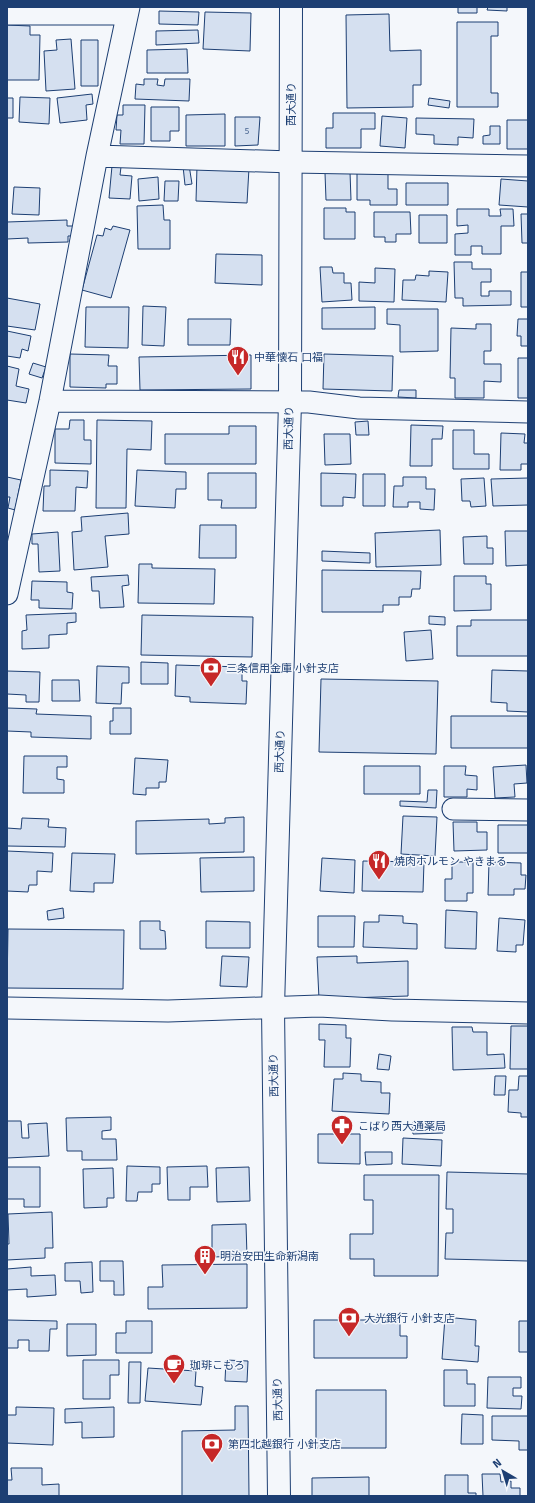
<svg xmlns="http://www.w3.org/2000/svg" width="535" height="1503" font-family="'Fira Sans','Noto Sans JP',sans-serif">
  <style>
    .building { fill: #d5e0f0; stroke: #1d3f73 }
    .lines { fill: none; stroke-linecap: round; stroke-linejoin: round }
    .street-casing { stroke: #1d3f73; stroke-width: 23 }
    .secondary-casing { stroke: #1d3f73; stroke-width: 24 }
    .street { stroke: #f4f7fb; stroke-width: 21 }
    .secondary { stroke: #f4f7fb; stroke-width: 22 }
    .labels { text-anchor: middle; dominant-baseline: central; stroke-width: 3; stroke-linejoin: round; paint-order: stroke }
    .number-label { font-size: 9px; fill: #4b6792 }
    .street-label { font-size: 11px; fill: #1d3f73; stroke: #f4f7fb }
    .poi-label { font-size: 11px; fill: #1d3f73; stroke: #f4f7fb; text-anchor: start }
  </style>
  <rect width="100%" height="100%" fill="#f4f7fb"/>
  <!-- building -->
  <path class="building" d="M458 7H477V13H458Z
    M488 7H507V11L487 10Z
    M159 11 199 12 198 25 159 24Z
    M205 12 251 13 250 51 203 49Z
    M389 14 390 51 421 50V85H413V107L347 108 346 15Z
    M457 22H498V36H491V93H498V107H457Z
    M7 25 30 26V35H40L39 80H7Z
    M198 30 199 43 156 45V31Z
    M71 39 75 89 46 91 44 51 57 50 56 40Z
    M81 40H98V86H81Z
    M187 49 188 73H147V50Z
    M144 79H158L157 85 164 86 165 79H190L189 101 135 99 136 84 144 85Z
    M92 94 93 104 86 105 87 120 60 123 57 98Z
    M20 97 50 98 49 124 19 122Z
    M7 98H13V118H7Z
    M429 98 450 101 449 108 428 105Z
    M123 105H145L144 144H120L121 130H116L117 115H123Z
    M151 107H179V131H170V141H151Z
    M333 113H375V129H361V148H326V128H333Z
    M225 114V146H186V115Z
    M382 116 407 118 405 148 380 146Z
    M235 117H260L258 145 235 146Z
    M416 118 474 119 473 138 458 137V145L434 144V135L416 134Z
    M507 120H528V149H507Z
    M490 126H500V144H483V136L490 135Z
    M189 165 192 184 185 185 183 166Z
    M112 166 121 167 120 175 132 176 130 199 109 198Z
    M197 166 249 168 247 203 196 201Z
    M350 172 351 200H326L325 173Z
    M357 173H388V189H397V205H370V200H357Z
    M158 177 159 199 139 201 138 179Z
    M501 179 528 181V207L499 205Z
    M165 181H179L178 201H164Z
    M406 183H448V205H406Z
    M14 187 40 188 39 215 12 214Z
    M163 205 164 220H170V249H138L137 206Z
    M324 208H346V212H355V239H324Z
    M457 209H489V216H501L500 209H513L514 226H501V254H482V246H471V255H455V234L468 233V225L457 226Z
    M374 212H410L411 234H396V242H385V237H374Z
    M521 214H528V243H522Z
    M419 215H447V243H419Z
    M67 220V226H73V236H68V242L28 243V238L7 239V222Z
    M113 226 130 230 111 298 82 290 97 235 103 236 105 228 111 230Z
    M216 254 262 255V285L215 283Z
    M454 262H472V269H491V282H481V296H489V291H511V305L463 306V298H455Z
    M320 267H332L333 273H344V283H351L352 300 322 302Z
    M375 268 395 269 394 302 359 301V282L375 283Z
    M429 271 448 272 446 302 402 300 403 280H415L416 275 429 276Z
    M521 272H528V307H521Z
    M7 298 40 304 35 330 7 326Z
    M143 306 166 307 164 346 142 345Z
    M86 307H129L128 348 85 347Z
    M375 307V329H322V308Z
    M387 309H438V351L400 352V325L387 324Z
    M188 319H231L230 345H188Z
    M518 319H528V346H521V336H517Z
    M476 324H491V351H484V364H501V382L484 381V398H455V378H450L451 328 476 329Z
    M7 331 31 336 28 351 22 349 20 358 7 356Z
    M70 354 109 355 108 366H117V384H106V388L70 387Z
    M324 354 393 356 392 391 323 389Z
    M251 355V389L140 390 139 357Z
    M518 358H528V398H518Z
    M33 363 46 367 42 378 29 374Z
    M7 366 19 369 16 386 29 389 26 403 7 400Z
    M399 390H416V398L398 397Z
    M70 420H84V440H91V464L55 463V429H69Z
    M97 420 152 421 151 450 127 449 126 508H96Z
    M368 421 369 435H356L355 422Z
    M411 425 443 426 442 439H432V466H410Z
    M229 426H256V464H165V434H229Z
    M453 430H474V454H489V469H453Z
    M501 433 525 434 524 443H528V464H521V470H500Z
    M324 434H350L351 464 325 465Z
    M50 470 88 471 87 488 76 487 75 511H43L44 486H50Z
    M137 470 186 472V489H176L175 508 135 506Z
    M208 473H256V508H221L222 500H208Z
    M321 473 356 474 355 498 343 497V506H321Z
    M363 474H385V506H363Z
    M7 477 21 480 15 510 8 508 10 497H7Z
    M403 477H426V489H435L434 510 420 509V502H408V507H393L394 486H403Z
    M484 478 486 506 471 507 470 501H462L461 479Z
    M528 478V505L493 506 491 479Z
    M128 513 129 534 105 536 108 567 74 570 72 532 82 531 81 517Z
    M200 525H236V558H199Z
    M440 530 441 565 376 567 375 533Z
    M505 531H528V565L506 566Z
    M58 532 60 571 39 572 38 544H32V534Z
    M487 536V548H493V564H464L463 537Z
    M322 551 370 553V563L322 561Z
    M139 564H152V568L215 569 214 604 138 603Z
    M322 570 421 571 420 589H412L411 597H399V605H383V612H322Z
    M128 575 129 585 122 586 124 607 100 608 99 591H92L91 577Z
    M454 576H486V584H491V610L454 611Z
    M32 581 67 582V592L73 593 72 609 39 608V600H31Z
    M76 613V622L67 623V634L49 635V648L22 649V631L27 630 26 615Z
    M142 615 253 617 252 657 141 655Z
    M429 616 445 617V625L429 624Z
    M471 620H528V656H457V626H471Z
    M431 630 433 659 406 661 404 632Z
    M141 662 168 663V684H141Z
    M176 665 242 667V681H247L246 704 190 702V697L175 696Z
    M97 666 129 667V683H122L121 704 96 703Z
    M492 670 528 671V712L507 711V703L491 702Z
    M7 671 40 672 39 702H26V695L7 694Z
    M321 679 438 681 436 754 319 752Z
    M52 680H79L80 701H52Z
    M7 708 37 709 36 714 91 716V739L31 737V732L7 731Z
    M113 708H131V734H110V721H113Z
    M451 716H528V748H451Z
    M24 756H67V767H57V779L64 780V793H23Z
    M135 758 168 760 166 782H159V788H146V795L133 794Z
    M526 765 527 783 514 784 515 797 495 798 493 767Z
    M364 766H420V794H364Z
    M444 766H466L465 775 477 776V790L467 789V797H444Z
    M428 790H437L436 808 400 806V801L427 802Z
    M403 816 437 817 435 856 401 854Z
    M244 817V852L136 854V821L209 819V824L225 823V818Z
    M22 818 49 819 48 827 66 828 65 847 7 846V828L21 829Z
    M453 822H477V832H487V850L454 851Z
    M498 825H528V853H498Z
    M7 851 53 853 52 872 37 871V885H29L28 892 7 891Z
    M72 853 115 854 113 883H94V892L70 891Z
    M254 857V891L201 892 200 858Z
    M322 858 355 860 354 893 320 891Z
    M363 861 424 862 423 892 362 891Z
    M452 862H473V893H467V901H445V879H452Z
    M489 862 521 863V875H526L525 889H514V895H488Z
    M63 908 64 918 48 920 47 911Z
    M446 910 477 912 476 949 445 948Z
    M379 915 403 916V923L417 924V949L363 947 364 922H379Z
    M318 916H355L354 947H318Z
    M499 918 525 920 523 945H516V952L497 951Z
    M140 921H160V930L165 931 166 949H140Z
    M206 921 250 922V948H206Z
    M8 929 124 930 123 989 7 988Z
    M222 956 249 957 247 987 220 986Z
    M357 956V963L408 961V996L319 999 317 957Z
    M319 1024 346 1025V1038H351L350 1067H324L325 1040H319Z
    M511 1026H528V1069H510Z
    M452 1027H472L473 1032H487V1055L504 1054 505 1068 453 1070Z
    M379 1054 391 1056 389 1070 377 1069Z
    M343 1073 361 1074V1081L381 1082V1093H390L389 1114 332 1111 334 1079H343Z
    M495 1076H506L505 1095H494Z
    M519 1076H528V1117H521V1113L508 1112 509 1090H518Z
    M111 1117V1130L102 1131V1139H116L117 1160H82V1151H67L66 1118Z
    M7 1121H21L22 1138H29L28 1124 47 1123 49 1156 7 1158Z
    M442 1121 443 1133 413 1134 412 1123Z
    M318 1134H360V1164L318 1163Z
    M403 1138 442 1140 441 1166 402 1164Z
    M365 1152H392V1164L366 1165Z
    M127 1166 160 1167V1184H152V1192H138L137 1201H126Z
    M207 1166 208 1187H190V1200H168L167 1167Z
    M7 1167H40V1207H24V1199H7Z
    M249 1167 250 1201 217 1202 216 1168Z
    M113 1168 114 1198H107V1207L84 1208 83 1169Z
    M447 1172 528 1174V1261L445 1259 446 1233H453V1209H446Z
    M364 1175H439L438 1276H374V1259H350V1234H373V1200H364Z
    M52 1212 53 1248H45V1258L7 1260V1244H9L8 1214Z
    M246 1224 247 1256 212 1257V1225Z
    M100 1261H123L124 1295H114V1281H100Z
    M92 1262 93 1292 81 1293 80 1281H65V1263Z
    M247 1264V1308L148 1309V1287H163L162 1265Z
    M31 1267V1276L55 1275 56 1295 27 1297V1289L7 1290V1269Z
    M445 1317 476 1320 475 1346H479L478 1362 442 1359Z
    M7 1320 57 1321V1329H50L49 1351H29V1340H18V1348H7Z
    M314 1320H400V1336H407V1358H314Z
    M126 1321H152V1353H116V1333H126Z
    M519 1321H528V1352H519Z
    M67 1324H96V1355L67 1356Z
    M83 1360H119V1375H110V1399H83Z
    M226 1360 248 1361 247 1382 225 1381Z
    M129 1362H141L140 1403H128Z
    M148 1368 196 1371 195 1386 203 1387 201 1405 145 1401Z
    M444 1370H467V1384H475V1406H444Z
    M488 1377H521V1388H513V1396H522L521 1409 487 1408Z
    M316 1390H386V1448H316Z
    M235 1406H248L249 1496H182V1431L235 1430Z
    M16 1407 54 1408 53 1445 7 1443V1415H16Z
    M114 1407V1437L82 1438V1422L65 1423V1409Z
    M462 1414 483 1415V1444H461Z
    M492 1416H528V1450H519V1441L492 1440Z
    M11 1468H42V1485L59 1484V1496H7V1480H12Z
    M482 1474H500L501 1482 511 1481V1488H520V1496H483Z
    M445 1475H468V1493H476V1496H445Z
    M369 1477V1496H312V1478Z"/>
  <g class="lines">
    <!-- street casing -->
    <g class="street-casing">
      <path id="street" d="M7 14H127
        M97 156 292 162 528 166
        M50 401 309 402 359 408 528 412
        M7 594 50 401 97 156 129 7
        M453 809 528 810
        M7 1008 168 1011 319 1006 392 1010 528 1013"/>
    </g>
    <!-- secondary casing -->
    <g class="secondary-casing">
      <path id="secondary" d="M279 1496 273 1008 290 402 291 7"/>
    </g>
    <!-- street -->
    <use href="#street" class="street"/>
    <!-- secondary -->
    <use href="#secondary" class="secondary"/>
  </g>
  <!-- icons -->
  <defs>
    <g id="restaurant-pin" transform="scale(1.15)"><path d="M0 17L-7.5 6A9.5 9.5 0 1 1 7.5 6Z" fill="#c62828" stroke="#f4f7fb"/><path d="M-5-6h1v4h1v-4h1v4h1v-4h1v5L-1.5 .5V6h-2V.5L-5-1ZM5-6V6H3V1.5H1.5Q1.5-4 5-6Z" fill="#fff"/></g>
    <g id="bank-pin" transform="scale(1.15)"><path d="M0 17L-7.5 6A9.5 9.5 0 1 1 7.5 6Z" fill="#c62828" stroke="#f4f7fb"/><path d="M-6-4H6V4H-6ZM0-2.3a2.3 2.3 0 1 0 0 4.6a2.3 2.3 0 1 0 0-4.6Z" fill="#fff"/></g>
    <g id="pharmacy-pin" transform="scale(1.15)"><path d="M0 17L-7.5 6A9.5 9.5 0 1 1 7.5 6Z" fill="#c62828" stroke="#f4f7fb"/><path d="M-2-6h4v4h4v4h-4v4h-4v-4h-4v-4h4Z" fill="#fff"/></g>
    <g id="building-pin" transform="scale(1.15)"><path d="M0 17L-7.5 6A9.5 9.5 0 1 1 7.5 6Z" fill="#c62828" stroke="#f4f7fb"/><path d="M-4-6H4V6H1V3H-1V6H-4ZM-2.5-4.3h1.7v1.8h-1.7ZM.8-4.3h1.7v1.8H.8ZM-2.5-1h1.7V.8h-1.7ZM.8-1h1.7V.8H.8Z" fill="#fff"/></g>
    <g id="cafe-pin" transform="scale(1.15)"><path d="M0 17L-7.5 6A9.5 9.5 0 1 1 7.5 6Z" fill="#c62828" stroke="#f4f7fb"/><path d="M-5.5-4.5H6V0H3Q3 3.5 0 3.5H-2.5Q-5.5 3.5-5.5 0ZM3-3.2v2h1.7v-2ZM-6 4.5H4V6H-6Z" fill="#fff"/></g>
  </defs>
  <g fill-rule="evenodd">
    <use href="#restaurant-pin" x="238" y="357"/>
    <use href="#bank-pin" x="211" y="668"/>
    <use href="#restaurant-pin" x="379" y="861"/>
    <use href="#pharmacy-pin" x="342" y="1126"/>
    <use href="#building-pin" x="205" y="1256"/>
    <use href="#bank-pin" x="349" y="1318"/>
    <use href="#cafe-pin" x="174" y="1365"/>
    <use href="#bank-pin" x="212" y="1444"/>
  </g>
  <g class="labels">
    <!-- number labels -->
    <g class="number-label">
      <text x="247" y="131">5</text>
    </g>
    <!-- street labels -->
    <g class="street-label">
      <text transform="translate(291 104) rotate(-90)">西大通り</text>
      <text transform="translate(289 428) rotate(-89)">西大通り</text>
      <text transform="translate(280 751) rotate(-88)">西大通り</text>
      <text transform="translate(274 1075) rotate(-91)">西大通り</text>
      <text transform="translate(278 1399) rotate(-91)">西大通り</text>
    </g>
    <!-- poi labels -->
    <g class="poi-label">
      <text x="254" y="357">中華懐石 口福</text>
      <text x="226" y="668">三条信用金庫 小針支店</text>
      <text x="394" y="861">焼肉ホルモン やきまる</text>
      <text x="358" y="1126">こばり西大通薬局</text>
      <text x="220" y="1256">明治安田生命新潟南</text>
      <text x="364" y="1318">大光銀行 小針支店</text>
      <text x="190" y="1365">珈琲こもろ</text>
      <text x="228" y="1444">第四北越銀行 小針支店</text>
    </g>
  </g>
  <!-- border -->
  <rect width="535" height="1503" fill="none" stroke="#1d3f73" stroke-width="16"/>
  <!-- north arrow -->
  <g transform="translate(503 1471) rotate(322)" stroke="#f4f7fb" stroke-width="3" paint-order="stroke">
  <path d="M0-3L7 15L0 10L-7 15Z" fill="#1d3f73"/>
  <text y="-6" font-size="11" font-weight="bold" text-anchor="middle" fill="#1d3f73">N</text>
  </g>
</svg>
